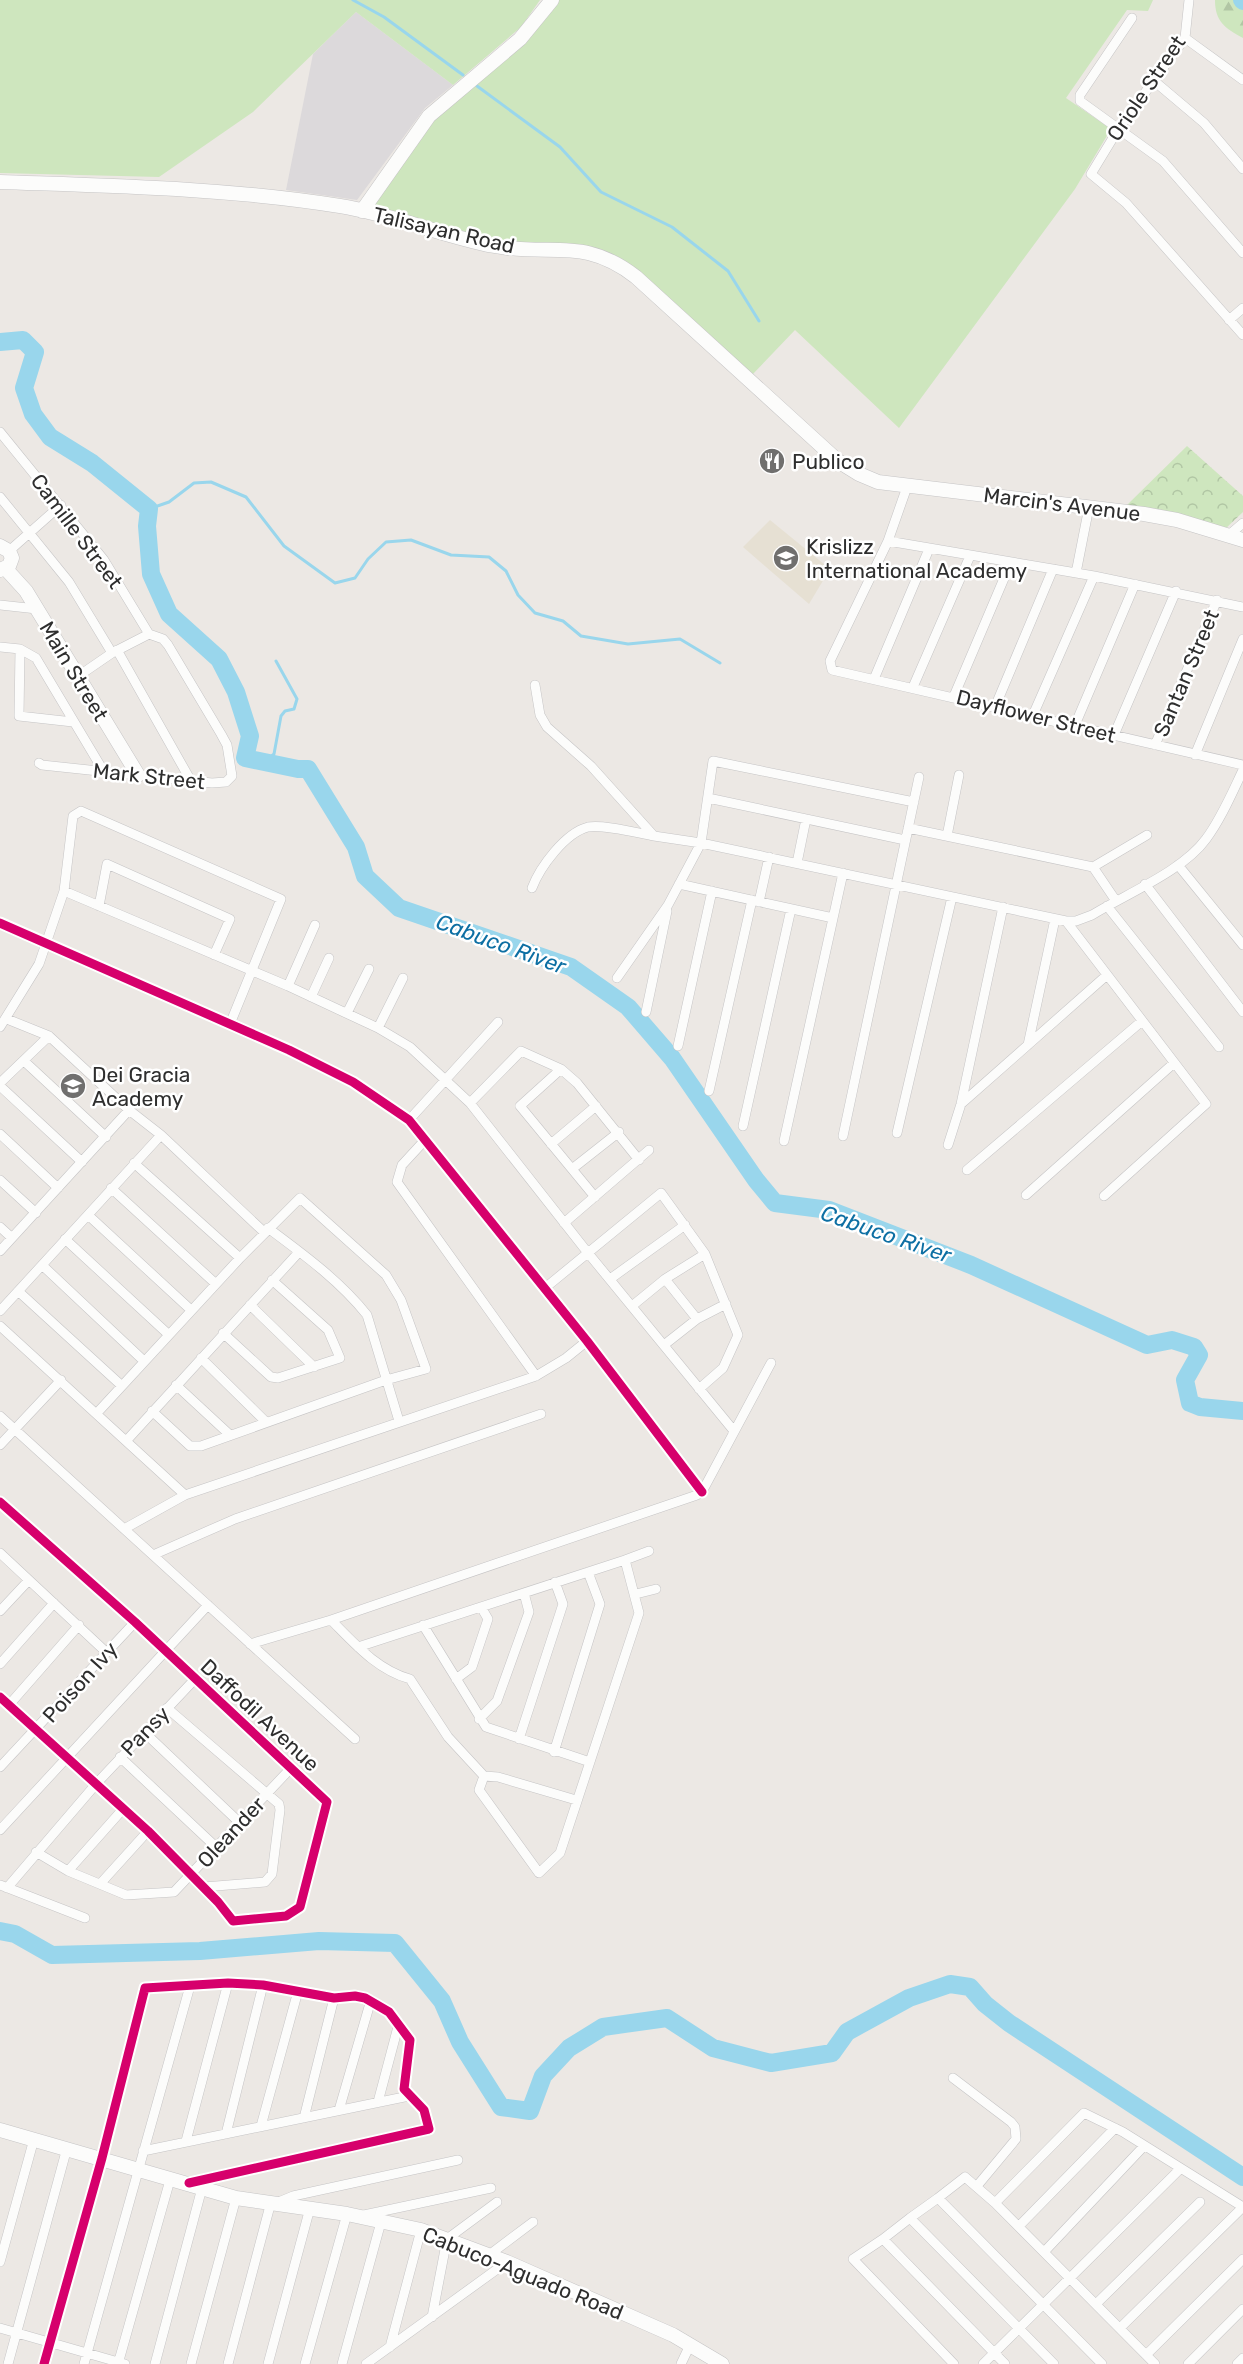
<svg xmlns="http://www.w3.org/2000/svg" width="1243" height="2364" font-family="Rubik,sans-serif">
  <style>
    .industrial { fill: #dcd9db }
    .education { fill: #e6e0d3 }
    .grass { fill: #cee6be }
    .forest { fill: url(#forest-firs) }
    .park { fill: url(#park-crowns) }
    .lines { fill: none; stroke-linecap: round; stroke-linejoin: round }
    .stream { stroke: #99d6ec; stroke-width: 3 }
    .river { stroke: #99d6ec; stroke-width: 18 }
    .street-casing { stroke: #c5c4c5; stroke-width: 10 }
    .secondary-casing { stroke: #c5c4c5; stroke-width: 15 }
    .street { stroke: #fcfcfb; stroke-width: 9 }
    .secondary { stroke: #fcfcfb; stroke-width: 14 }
    .cycleway-casing { stroke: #fff; stroke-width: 13 }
    .cycleway { stroke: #d6006c; stroke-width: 9 }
    .labels { text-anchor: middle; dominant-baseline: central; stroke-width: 5; stroke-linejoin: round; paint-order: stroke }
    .street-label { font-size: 21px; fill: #2e2e2e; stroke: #fff }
    .poi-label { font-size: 21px; fill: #2e2e2e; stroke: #fff; text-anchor: start }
    .water-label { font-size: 22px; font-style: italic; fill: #0d6fa3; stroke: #fff }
  </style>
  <defs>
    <pattern id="forest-firs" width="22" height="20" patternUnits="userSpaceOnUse" patternTransform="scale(1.5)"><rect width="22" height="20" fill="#cee6be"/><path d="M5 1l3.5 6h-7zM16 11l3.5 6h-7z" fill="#b1c6a4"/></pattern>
    <pattern id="park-crowns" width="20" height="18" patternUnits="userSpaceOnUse" patternTransform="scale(1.5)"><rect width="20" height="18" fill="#cee6be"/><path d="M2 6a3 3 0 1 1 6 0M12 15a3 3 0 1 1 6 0" fill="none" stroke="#b1c6a4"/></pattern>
  </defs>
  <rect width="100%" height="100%" fill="#ece8e4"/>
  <!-- industrial -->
  <path class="industrial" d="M356 12 453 85 425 108 357 200 286 190 313 54Z"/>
  <!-- education -->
  <path class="education" d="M770 520 830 569 809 604 743 547Z"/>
  <!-- grass -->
  <path class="grass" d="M0 0H540L521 27 453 85 356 12 253 112 159 177 0 173Z
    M557 0H1153L1148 11 1127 10 1066 98 1111 129 1075 189 899 428 795 330 752 375 702 331 579 245 488 241 372 206 441 110Z"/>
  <!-- forest -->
  <path class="forest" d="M1215 0H1243V38C1225 28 1215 22 1215 0Z"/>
  <!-- park -->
  <path class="park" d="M1187 446 1243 496V512L1224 530 1126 506Z"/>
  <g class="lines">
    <!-- stream -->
    <path class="stream" d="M353 0 384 17 463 75
      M477 86 560 147 601 192 672 227 728 271 759 321
      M149 509 169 502 194 483 211 482 246 497 284 546 335 583 355 578 368 559 386 542 411 540 451 555 489 557 506 571 518 595 535 613 563 621 581 636 628 644 680 639 720 663
      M253 760 268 759 274 754 281 716 285 711 294 709 297 699 276 661"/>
    <!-- river -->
    <path class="river" d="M1242 0 1243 1
      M0 342 23 340 35 352 24 388 33 414 50 437 92 463 149 509 147 526 151 574 169 614 219 659 236 692 250 736 245 758 298 769H308L356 847 365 876 399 908 571 967 628 1007 672 1058 756 1180 775 1203 829 1210 971 1265 1147 1345 1172 1340 1194 1347 1199 1355 1185 1380 1190 1403 1200 1407 1243 1411
      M0 1931 15 1934 52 1955 200 1951 319 1941 395 1943 442 2001 460 2042 501 2107 530 2111 543 2076 569 2048 603 2027 667 2018 713 2048 771 2063 832 2053 847 2032 909 1998 950 1984 970 1987 985 2004 1009 2023 1243 2177"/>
    <!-- street casing -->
    <g class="street-casing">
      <path id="street" d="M1189 0 1185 38 1119 128 1091 174 1126 203 1243 335
        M1132 18 1080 95V101L1163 161 1243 253
        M1185 38 1243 80
        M1153 80 1204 123 1243 169
        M1229 320 1243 308
        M0 432 104 560 149 634
        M908 484 888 541 830 661 832 670 1243 765
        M0 497 69 582 112 653
        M1229 535 1243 523
        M888 541 1094 576 1243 607
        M9 551 61 505
        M1076 573 1089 507
        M0 605 37 609
        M0 647 20 649 36 658 104 772
        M20 649 19 716 73 722
        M117 650 191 781
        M77 677 112 653 149 634
        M874 679 929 549
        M535 685 540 715 547 727 591 766 654 836 701 843 1066 921H1076L1092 915C1126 894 1183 871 1206 839 1221 819 1232 793 1243 770
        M913 687 970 556
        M954 696 1011 562
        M995 707 1053 569
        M1033 715 1094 576
        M1075 725 1135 584
        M1114 735 1176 591
        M1155 745 1217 600
        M1195 755 1243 639
        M39 763 42 765 212 783 226 782 232 776 227 745 221 734 168 645 163 639 149 634
        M708 798 905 840
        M908 828 1093 867 1116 901
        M947 836 959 775
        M797 863 806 819
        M1178 865 1243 945
        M1093 867 1147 835
        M679 884 833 918
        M1145 884 1243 1012
        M532 888C540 867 565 833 588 827 603 824 637 833 654 836
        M64 891 288 986 378 1028 410 1047 470 1103 588 1253 734 1431
        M759 902 769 857
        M99 906 107 864 230 919 214 955
        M1107 906 1219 1047
        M1066 921 1206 1104 1104 1196
        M0 923 289 1050 353 1082 409 1120 587 1341 702 1492
        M617 978 668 905 701 843 713 761 914 802
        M288 986 315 925
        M311 997 329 958
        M646 1012 667 911
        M347 1013 369 969
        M7 1019 49 1036 129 1110 161 1135 265 1233
        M0 1027 39 964 64 891 73 816 81 811 281 899 230 1024
        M378 1028 403 978
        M1028 1045 1055 919
        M678 1046 712 891
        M24 1061 106 1137
        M561 1069 520 1106 595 1197
        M0 1083 49 1036
        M0 1086 82 1162
        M709 1091 752 900
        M470 1103 521 1051 561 1069 577 1083 639 1160
        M961 1104 1107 975
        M409 1120 498 1022
        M743 1126 791 909
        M897 1133 952 897
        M0 1134 58 1188
        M843 1136 919 777
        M425 1140 402 1165 397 1182 536 1376
        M784 1141 843 873
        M551 1144 596 1106
        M948 1145 961 1104 1003 907
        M134 1163 240 1258
        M572 1169 619 1132
        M967 1170 1142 1021
        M0 1180 36 1213
        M111 1188 216 1284
        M1026 1195 1174 1063
        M88 1215 191 1310
        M564 1223 649 1150
        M0 1227 12 1238
        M268 1228C303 1254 340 1281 367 1315L399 1421
        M65 1239 168 1334
        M0 1251 129 1110
        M42 1265 144 1361
        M610 1279 685 1225
        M665 1279 697 1319
        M545 1288 661 1193 705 1254 738 1335 723 1368 699 1389
        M18 1291 122 1386
        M250 1305 314 1367
        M632 1306 665 1279 705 1254
        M0 1311 161 1135
        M0 1326 185 1495
        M223 1333 271 1377 278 1378 340 1358 328 1330 272 1280
        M664 1345 697 1319 726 1304
        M201 1358 265 1421
        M176 1385 230 1435
        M97 1413 240 1258 300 1198 386 1275 401 1300 426 1369 386 1380 201 1446H190L152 1411
        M0 1416 355 1739
        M127 1440 299 1252
        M0 1445 61 1380
        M0 1502 135 1622 327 1802 300 1907 286 1916 233 1921 218 1902 148 1831 0 1697
        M124 1529 185 1495 536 1376 566 1358 587 1341
        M0 1553 106 1652
        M153 1555 235 1519 541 1414
        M625 1560 649 1551
        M636 1594 656 1589
        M0 1611 29 1580
        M331 1620C354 1643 377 1670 410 1679L448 1737 484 1776 498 1777 576 1800
        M423 1625 486 1727 590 1762
        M250 1644 331 1620 697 1495 702 1492 771 1363
        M358 1647 625 1560 639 1613 560 1853 539 1873 479 1790 484 1776
        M0 1664 54 1603
        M456 1679 472 1667 488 1619 481 1607
        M9 1705 79 1625
        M167 1708 279 1804 280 1810 272 1874 265 1882 204 1887
        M479 1719 497 1701 529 1612 524 1593
        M144 1732 240 1823
        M519 1739 563 1604 555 1582
        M554 1752 600 1604 588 1572
        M120 1757 217 1848
        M0 1767 135 1622
        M0 1830 208 1605
        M36 1852 68 1871 126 1895 174 1892 291 1768
        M68 1871 123 1809
        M100 1884 148 1831
        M0 1885 85 1918
        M7 1888 96 1784 195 1679
        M953 2078 1011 2122 1015 2127 1016 2139 977 2186
        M378 2102 399 2023
        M339 2110 371 2000
        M304 2118 334 1998
        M261 2126 298 1991
        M226 2134 263 1985
        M186 2141 228 1983
        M143 2151 409 2096
        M938 2198 965 2177 995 2203
        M276 2203 293 2196 458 2160
        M364 2215 491 2188
        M910 2218 938 2198 1102 2364
        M1019 2226 1115 2128
        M883 2239 910 2218 1054 2364
        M1044 2252 1144 2146
        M489 2255 533 2222
        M0 2262 34 2139
        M1096 2304 1200 2202
        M432 2317 447 2239 497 2202
        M0 2328 125 2364
        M1120 2328 1243 2207
        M390 2347 421 2230
        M1146 2355 1243 2259
        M8 2364 67 2148
        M44 2364 102 2158 145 1988 228 1983 263 1985 334 1998 355 1996 365 1998 389 2012 410 2040 404 2089 424 2110 429 2129 189 2183
        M84 2364 190 1986
        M118 2364 170 2180
        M155 2364 202 2188
        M191 2364 236 2198
        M228 2364 271 2202
        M268 2364 310 2208
        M305 2364 347 2214
        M342 2364 381 2222
        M366 2364 507 2262
        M681 2364 690 2345
        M954 2364 853 2259 883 2239 1005 2364
        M983 2364 1180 2169
        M1155 2364 995 2203 1084 2113 1123 2132 1243 2207
        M1188 2364 1243 2309
        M1237 2364 1243 2358"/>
    </g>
    <!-- secondary casing -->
    <g class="secondary-casing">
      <path id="secondary" d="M0 182C113 186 228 188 340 206 392 214 442 236 494 246 552 257 583 236 636 277L838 461 859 474 878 482 1144 514 1177 520 1243 540
        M362 211 429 116 520 39 552 0
        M0 546 9 551 12 558 9 566 0 570
        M6 569 26 591 138 775
        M0 2130 236 2198 347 2214 421 2230 507 2262 673 2335 722 2364"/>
    </g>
    <!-- street -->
    <use href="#street" class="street"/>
    <!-- secondary -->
    <use href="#secondary" class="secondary"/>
    <!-- cycleway casing -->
    <g class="cycleway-casing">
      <path id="cycleway" d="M0 923 289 1050 353 1082 409 1120 587 1341 702 1492
        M0 1502 135 1622 327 1802 300 1907 286 1916 233 1921 218 1902 148 1831 0 1697
        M44 2364 102 2158 145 1988 228 1983 263 1985 334 1998 355 1996 365 1998 389 2012 410 2040 404 2089 424 2110 429 2129 189 2183"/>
    </g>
    <!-- cycleway -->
    <use href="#cycleway" class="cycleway"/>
  </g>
  <!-- icons -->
  <defs>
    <g id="restaurant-disc" transform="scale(1.35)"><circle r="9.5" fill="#706f6e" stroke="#fff"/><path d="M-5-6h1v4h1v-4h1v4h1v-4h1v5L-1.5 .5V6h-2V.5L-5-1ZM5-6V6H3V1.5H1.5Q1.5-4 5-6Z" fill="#fff"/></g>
    <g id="school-disc" transform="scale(1.35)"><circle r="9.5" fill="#706f6e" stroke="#fff"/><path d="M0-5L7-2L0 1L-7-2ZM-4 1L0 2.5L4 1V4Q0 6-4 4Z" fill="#fff"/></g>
  </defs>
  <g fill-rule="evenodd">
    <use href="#restaurant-disc" x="772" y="461"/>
    <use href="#school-disc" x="786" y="558"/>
    <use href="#school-disc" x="73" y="1086"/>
  </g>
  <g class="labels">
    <!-- street labels -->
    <g class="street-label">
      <text transform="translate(1146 88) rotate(-56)">Oriole Street</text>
      <text transform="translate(444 230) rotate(13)">Talisayan Road</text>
      <text transform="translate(1062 504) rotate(7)">Marcin's Avenue</text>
      <text transform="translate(77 531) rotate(53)">Camille Street</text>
      <text transform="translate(74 671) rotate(59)">Main Street</text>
      <text transform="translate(1186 673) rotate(-67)">Santan Street</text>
      <text transform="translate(1036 716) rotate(14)">Dayflower Street</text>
      <text transform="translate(149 776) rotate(6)">Mark Street</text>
      <text transform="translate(80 1682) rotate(-48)">Poison Ivy</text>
      <text transform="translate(260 1715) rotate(43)">Daffodil Avenue</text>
      <text transform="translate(145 1731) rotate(-46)">Pansy</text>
      <text transform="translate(231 1832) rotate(-47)">Oleander</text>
      <text transform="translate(523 2273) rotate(22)">Cabuco-Aguado Road</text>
    </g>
    <!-- poi labels -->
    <g class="poi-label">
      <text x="792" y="461">Publico</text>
      <text x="806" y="546">Krislizz<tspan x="806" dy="24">International Academy</tspan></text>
      <text x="92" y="1074">Dei Gracia<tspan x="92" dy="24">Academy</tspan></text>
    </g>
    <!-- water labels -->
    <g class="water-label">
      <text transform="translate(501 944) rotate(20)">Cabuco River</text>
      <text transform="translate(886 1234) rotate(19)">Cabuco River</text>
    </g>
  </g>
</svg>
